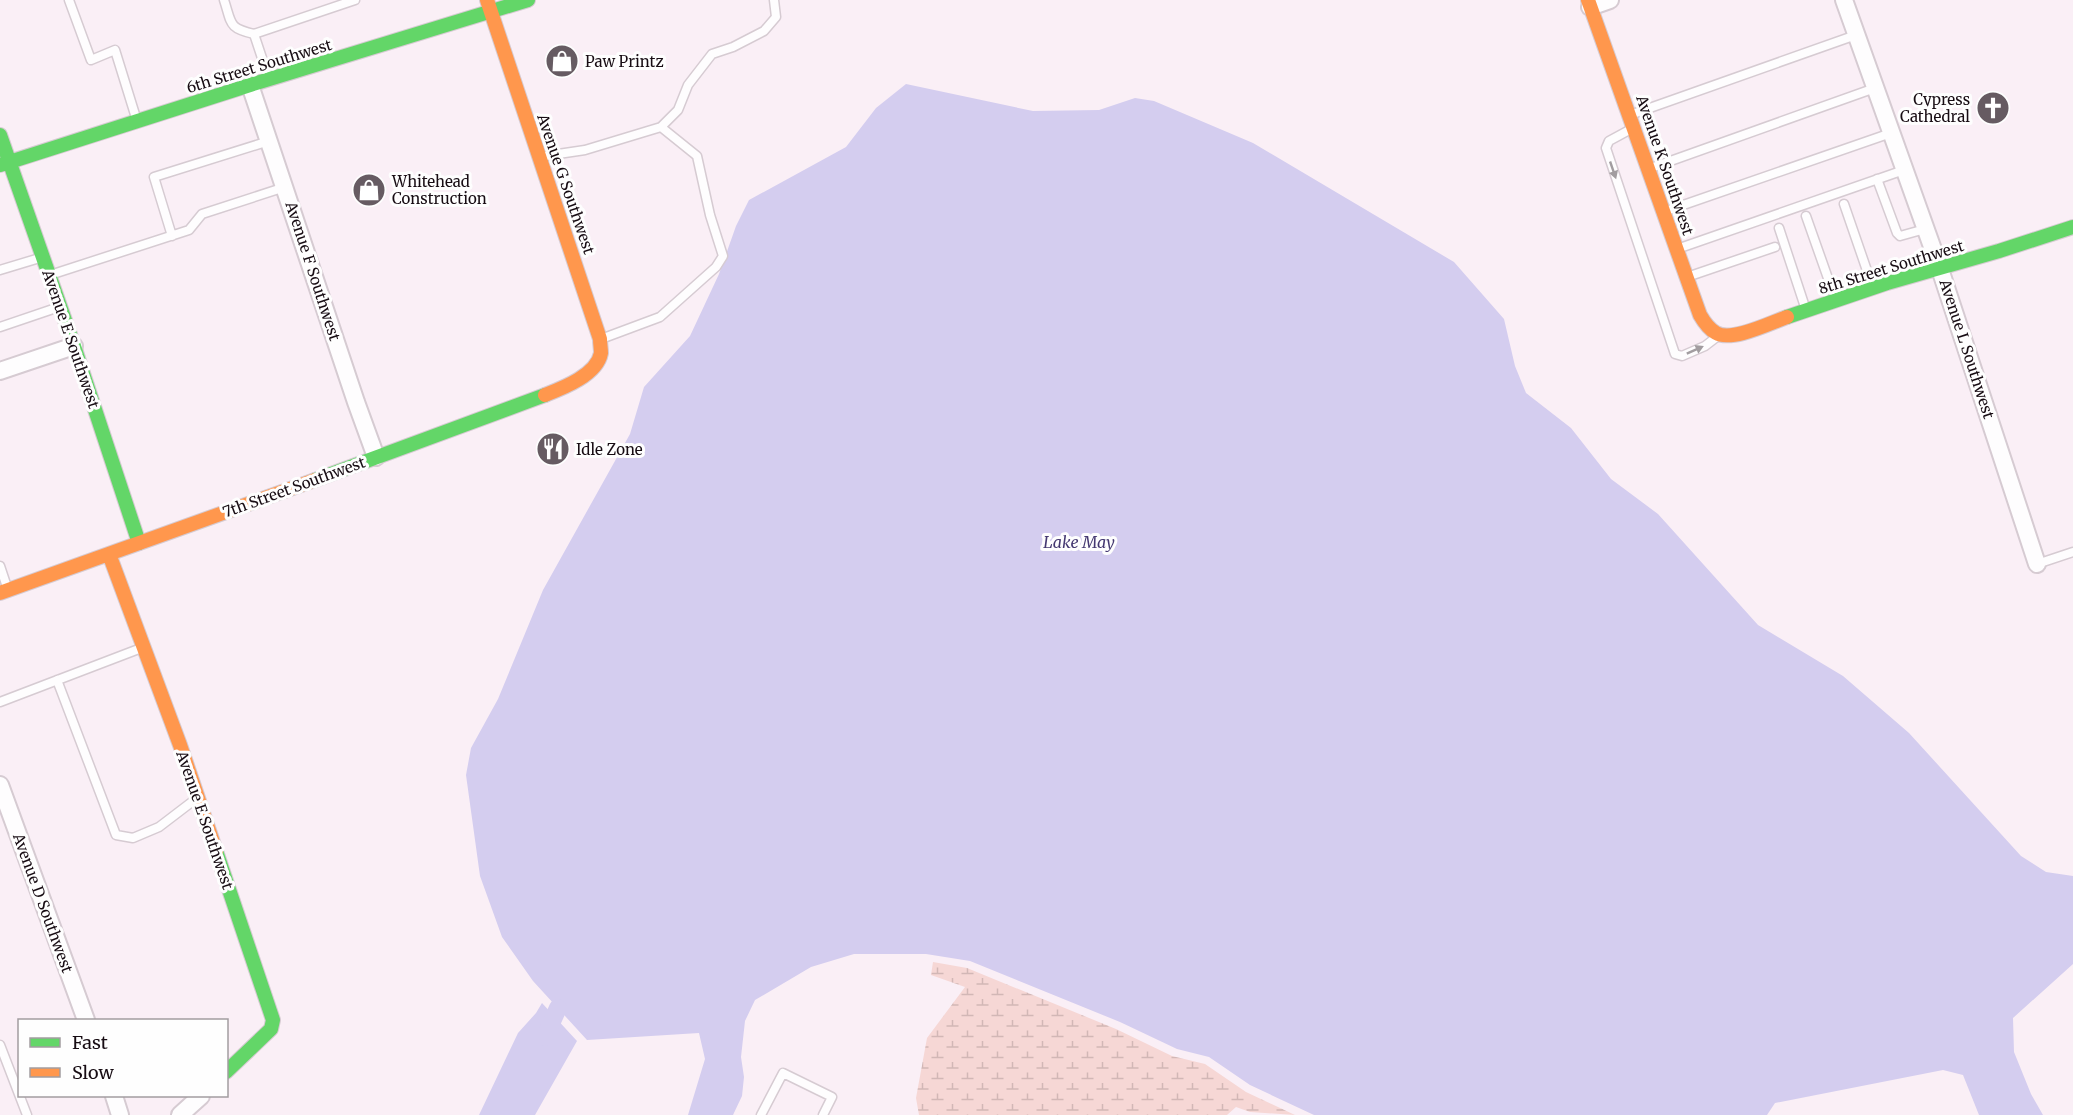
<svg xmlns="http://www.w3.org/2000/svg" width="2073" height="1115" font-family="Merriweather,serif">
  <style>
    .wetland { fill: url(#wetland-marsh) }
    .water { fill: #d4cdef }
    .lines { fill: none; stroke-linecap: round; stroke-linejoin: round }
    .canal { stroke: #d4cdef; stroke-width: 18 }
    .lane-casing { stroke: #d6cbd2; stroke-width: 11 }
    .street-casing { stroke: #d6cbd2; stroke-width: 20 }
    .fast-casing { stroke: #d6cbd2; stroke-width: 16 }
    .slow-casing { stroke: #d6cbd2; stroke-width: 16 }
    .lane { stroke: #fefdfe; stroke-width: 8 }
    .street { stroke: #fefdfe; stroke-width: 16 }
    .fast { stroke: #63d668; stroke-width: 14 }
    .slow { stroke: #ff974d; stroke-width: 14 }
    .oneway { fill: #a29da0 }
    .labels { text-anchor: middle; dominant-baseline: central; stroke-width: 6; stroke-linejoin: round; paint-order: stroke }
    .poi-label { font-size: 15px; fill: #170c13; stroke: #fefefe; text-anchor: start }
    .street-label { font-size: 15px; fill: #170c13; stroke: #fefefe }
    .water-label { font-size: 16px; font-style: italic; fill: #443871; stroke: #fefefe }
  </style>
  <defs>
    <pattern id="wetland-marsh" width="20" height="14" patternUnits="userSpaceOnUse" patternTransform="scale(1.5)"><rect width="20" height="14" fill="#f6d7d5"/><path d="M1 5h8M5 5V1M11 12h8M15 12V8" fill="none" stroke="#d2b7b6"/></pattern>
  </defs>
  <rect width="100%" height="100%" fill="#faeff6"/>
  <!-- wetland -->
  <path class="wetland" d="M933 962 967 968 1116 1029 1172 1056 1205 1064 1246 1092 1295 1115 1250 1112 1236 1107 1227 1115H919L916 1098 927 1038 965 987 931 975Z"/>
  <!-- water -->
  <path class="water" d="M906 84 1033 111 1099 110 1135 98 1154 101 1253 143 1454 262 1504 319 1515 366 1526 393 1571 428 1611 479 1658 514 1758 625 1843 676 1909 733 2021 856 2046 872 2073 876V964L2013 1018 2014 1052 2031 1094 2043 1115H1979L1963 1075 1943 1070 1775 1103 1767 1115H1314L1250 1085 1209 1057 1177 1049 1120 1022 970 961 926 954H854L811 967 755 1000 745 1021 741 1057 744 1077 742 1096 733 1115H688L705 1059 699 1033 587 1040 533 981 502 937 480 876 466 775 471 748 498 699 543 590 630 434 644 387 690 336 719 274 736 226 749 200 846 147 876 108Z
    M542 1003 577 1041 535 1115H479L518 1033 536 1013Z"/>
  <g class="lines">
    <!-- canal -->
    <path class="canal" d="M545 1037 558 1008"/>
    <!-- lane casing -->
    <g class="lane-casing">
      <path id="lane" d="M69 0 91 60 115 50 137 121
        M224 0C232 24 228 28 254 34L355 0
        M254 34 269 79
        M1630 115 1856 35
        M1633 128 1609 141 1606 148 1675 354 1682 356 1705 346 1718 336
        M538 157 585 150 661 127 678 110 688 85 712 54 733 47 764 31 776 17 774 0
        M1648 169 1875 88
        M1877 179 1897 233 1900 236 1925 229
        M1844 204 1873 288
        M1663 212 1891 133
        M1806 216 1836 301
        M1779 228 1806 310
        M172 236 154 177 269 141
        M1677 249 1904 170
        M0 270 43 257
        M50 275 189 230 202 214 285 187
        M1687 277 1775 247
        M0 327 59 307
        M601 339 660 317 716 267 723 256 710 215 697 156 661 127
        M2037 564 2073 552
        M0 566 8 590
        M57 680 116 835 133 838 159 827 197 798
        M0 702 144 647
        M0 1045 27 1115
        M761 1115 783 1073 832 1097 823 1115"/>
    </g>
    <!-- street casing -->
    <g class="street-casing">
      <path id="street" d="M1844 0 1940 269 2037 564
        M1590 7 1610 0
        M250 85 356 402 376 457
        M0 371 74 346
        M0 785 86 1020
        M114 1096 120 1115
        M180 1115 201 1096"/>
    </g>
    <!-- fast casing -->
    <g class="fast-casing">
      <path id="fast" d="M0 135 74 346 139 543
        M0 165 250 85 528 0
        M1787 317 1887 283 1999 251 2073 227
        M315 480 545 395
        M216 851 273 1020 271 1029 226 1072"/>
    </g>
    <!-- slow casing -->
    <g class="slow-casing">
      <path id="slow" d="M487 0 600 339C600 344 601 349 601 353 597 375 563 388 545 395
        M1588 0 1700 315C1704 322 1709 329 1716 333 1732 342 1770 323 1787 317
        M109 554 180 745 216 851
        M0 593 315 480"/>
    </g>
    <!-- lane -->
    <use href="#lane" class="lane"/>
    <!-- street -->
    <use href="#street" class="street"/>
    <!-- fast -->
    <use href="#fast" class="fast"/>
    <!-- slow -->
    <use href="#slow" class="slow"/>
  </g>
  <!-- one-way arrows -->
  <defs><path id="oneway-solid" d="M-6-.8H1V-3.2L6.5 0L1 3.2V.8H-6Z" transform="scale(1.5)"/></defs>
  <g class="oneway">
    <use href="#oneway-solid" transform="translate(1613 170) rotate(71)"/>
    <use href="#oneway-solid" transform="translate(1695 350) rotate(-24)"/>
  </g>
  <!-- icons -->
  <defs>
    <g id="shop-disc" transform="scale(1.725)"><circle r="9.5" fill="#665b62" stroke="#fefefe"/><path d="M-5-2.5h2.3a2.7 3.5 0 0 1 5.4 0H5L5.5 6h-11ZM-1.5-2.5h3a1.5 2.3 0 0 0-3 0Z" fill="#fff"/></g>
    <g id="church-disc" transform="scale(1.725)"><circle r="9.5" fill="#665b62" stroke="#fefefe"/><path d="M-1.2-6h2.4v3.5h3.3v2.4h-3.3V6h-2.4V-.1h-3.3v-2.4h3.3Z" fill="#fff"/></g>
    <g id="restaurant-disc" transform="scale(1.725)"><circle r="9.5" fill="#665b62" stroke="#fefefe"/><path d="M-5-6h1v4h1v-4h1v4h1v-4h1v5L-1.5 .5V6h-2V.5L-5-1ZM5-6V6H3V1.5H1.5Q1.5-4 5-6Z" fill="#fff"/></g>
  </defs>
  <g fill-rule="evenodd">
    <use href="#shop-disc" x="562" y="61"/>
    <use href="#church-disc" x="1993" y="108"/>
    <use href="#shop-disc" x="369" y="190"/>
    <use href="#restaurant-disc" x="553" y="449"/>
  </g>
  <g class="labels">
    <!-- poi labels -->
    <g class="poi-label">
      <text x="585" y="61">Paw Printz</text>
      <text x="1970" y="99" text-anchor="end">Cypress<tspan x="1970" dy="17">Cathedral</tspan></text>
      <text x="392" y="181">Whitehead<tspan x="392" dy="17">Construction</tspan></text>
      <text x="576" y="449">Idle Zone</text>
    </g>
    <!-- street labels -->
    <g class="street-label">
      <text transform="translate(259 66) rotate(-17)">6th Street Southwest</text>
      <text transform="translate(1665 165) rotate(71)">Avenue K Southwest</text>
      <text transform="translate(566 184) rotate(71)">Avenue G Southwest</text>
      <text transform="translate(1891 267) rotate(-17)">8th Street Southwest</text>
      <text transform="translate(313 271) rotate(72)">Avenue F Southwest</text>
      <text transform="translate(71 339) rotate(71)">Avenue E Southwest</text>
      <text transform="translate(1967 349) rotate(72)">Avenue L Southwest</text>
      <text transform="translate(294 487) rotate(-20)">7th Street Southwest</text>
      <text transform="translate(205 820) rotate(71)">Avenue E Southwest</text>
      <text transform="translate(43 903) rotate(70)">Avenue D Southwest</text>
    </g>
    <!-- water labels -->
    <g class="water-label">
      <text x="1079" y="542">Lake May</text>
    </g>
  </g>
  <!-- legend -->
  <rect x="18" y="1019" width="210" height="78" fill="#fefefe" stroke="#a29da0" stroke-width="1.5"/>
  <rect x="30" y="1038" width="30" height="9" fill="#63d668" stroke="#a29da0" stroke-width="1.5"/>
  <text x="72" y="1049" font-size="18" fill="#170c13">Fast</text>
  <rect x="30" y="1068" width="30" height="9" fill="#ff974d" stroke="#a29da0" stroke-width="1.5"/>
  <text x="72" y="1079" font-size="18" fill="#170c13">Slow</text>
</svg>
